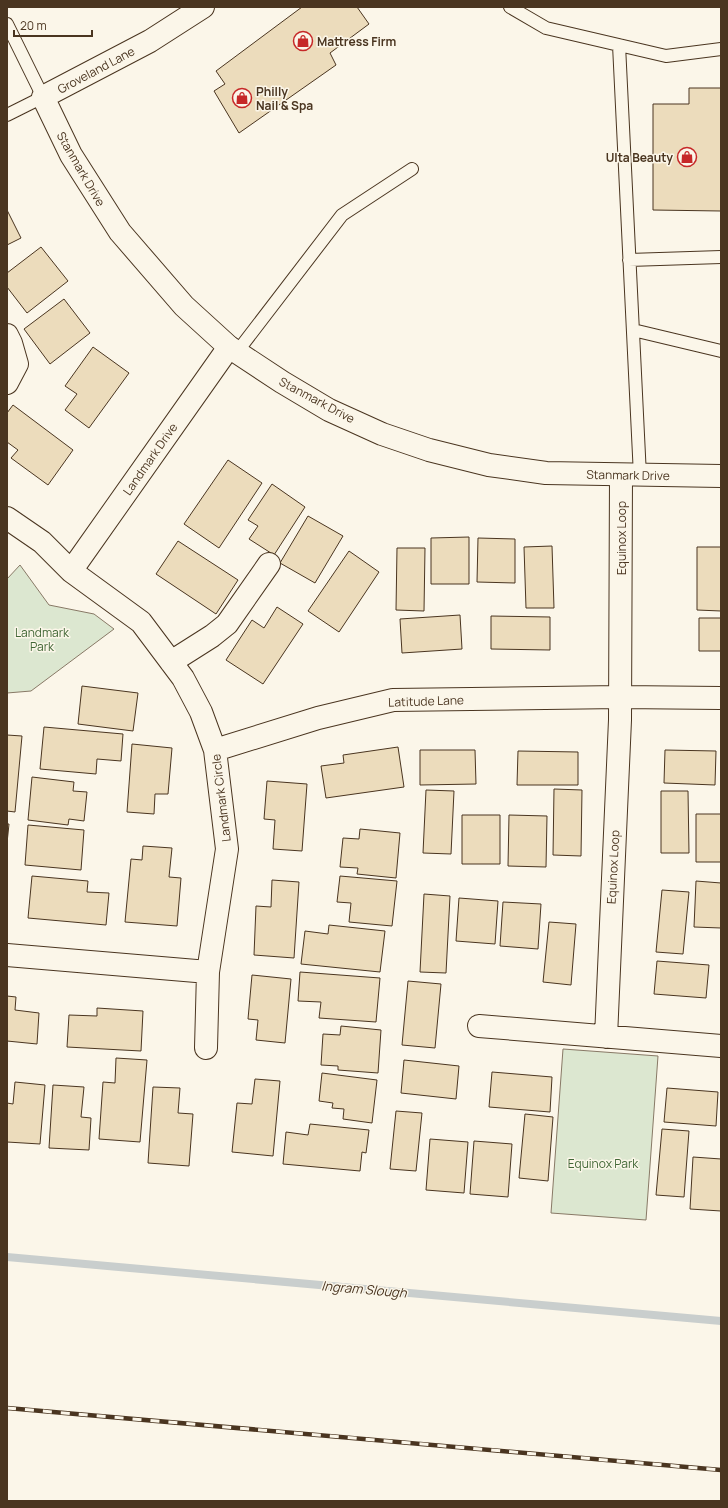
<svg xmlns="http://www.w3.org/2000/svg" width="728" height="1508" font-family="Manrope,sans-serif">
  <style>
    .green { fill: #dce7d0; stroke: #887966 }
    .lines { fill: none; stroke-linecap: round; stroke-linejoin: round }
    .stream { stroke: #c9cecd; stroke-width: 8 }
    .building { fill: #ecdcbc; stroke: #4a3520 }
    .service-casing { stroke: #4a3520; stroke-width: 14 }
    .minor-casing { stroke: #4a3520; stroke-width: 24 }
    .secondary-casing { stroke: #4a3520; stroke-width: 24 }
    .service { stroke: #fbf6e9; stroke-width: 12 }
    .minor { stroke: #fbf6e9; stroke-width: 22 }
    .secondary { stroke: #fbf6e9; stroke-width: 22 }
    .rail-casing { stroke: #4a3520; stroke-width: 4.5 }
    .rail { stroke: #fbf6e9; stroke-width: 3; stroke-dasharray: 9; stroke-linecap: butt }
    .labels { text-anchor: middle; dominant-baseline: central; stroke-width: 3; stroke-linejoin: round; paint-order: stroke }
    .poi-label { font-size: 12px; font-weight: bold; fill: #4a3520; stroke: #fbf6e9; text-anchor: start }
    .street-label { font-size: 12px; fill: #4a3520; stroke: #fbf6e9 }
    .park-label { font-size: 12px; fill: #436837; stroke: #fbf6e9 }
    .water-label { font-size: 13px; font-style: italic; fill: #4a3520; stroke: #fbf6e9 }
  </style>
  <rect width="100%" height="100%" fill="#fbf6e9"/>
  <!-- green -->
  <path class="green" d="M20 565 49 605 94 614 114 629 31 691 7 693V579Z
    M563 1049 658 1056 646 1220 551 1213Z"/>
  <g class="lines">
    <!-- stream -->
    <path class="stream" d="M7 1257 721 1321"/>
  </g>
  <!-- building -->
  <path class="building" d="M302 7H357L369 24 330 53 336 65 239 133 214 91 225 84 216 71Z
    M689 88H721V211L653 210V104H689Z
    M7 210 21 238 7 245Z
    M41 247 68 281 27 313 7 287V273Z
    M64 299 90 333 50 364 24 329Z
    M93 347 129 373 89 428 65 410 77 394 65 386Z
    M13 405 73 450 48 485 11 458 18 450 7 442V413Z
    M228 460 262 483 219 548 184 524Z
    M272 484 305 507 274 555 249 539 258 526 248 520Z
    M308 516 343 536 315 583 280 563Z
    M469 537V584H431V538Z
    M478 538 515 539V583L477 582Z
    M178 541 238 580 216 614 156 574Z
    M552 546 554 608H526L524 547Z
    M697 547H721V611L697 610Z
    M397 548H425L424 611 396 610Z
    M349 551 379 572 339 632 308 611Z
    M277 607 303 624 263 684 226 660 252 620 264 628Z
    M460 615 462 649 402 653 400 619Z
    M491 616 550 617V650L491 649Z
    M699 618H721V651H699Z
    M82 686 138 693 133 731 78 724Z
    M44 727 123 734 121 761 97 759 96 774 40 769Z
    M7 735 22 736 15 812 7 811Z
    M132 744 172 748 168 794H155L154 814 127 812Z
    M398 747 404 787 326 798 321 766 344 763 343 755Z
    M420 750H475L476 784 420 785Z
    M665 750 716 751 715 785 664 783Z
    M518 751 578 752V785H517Z
    M32 777 74 782 73 791 87 792 84 821 69 819 68 825 28 820Z
    M267 781 307 784 302 851 273 849 275 820 264 819Z
    M554 789 582 790 581 856 553 855Z
    M426 790 454 791 451 854 423 853Z
    M661 791H688L689 853H661Z
    M696 814H721V862H696Z
    M462 815H500V864H462Z
    M509 815 547 816 546 867 508 866Z
    M7 824H9L7 843Z
    M28 825 84 830 81 870 25 865Z
    M360 829 400 833 396 878 357 874 358 868 340 867 343 838 359 839Z
    M143 846 172 848 169 877 181 878 177 926 125 922 131 859 142 860Z
    M32 876 88 881 87 892 109 893 106 925 28 918Z
    M340 876 397 881 392 926 349 922 351 903 337 902Z
    M272 880 299 882 294 958 254 955 256 906 271 907Z
    M696 881 721 883V928L694 927Z
    M662 890 689 892 683 954 656 952Z
    M424 894 450 896 446 973 420 972Z
    M459 898 498 901 495 944 456 941Z
    M503 902 541 904 538 949 500 946Z
    M549 922 576 924 571 985 543 982Z
    M329 925 385 931 380 972 301 964 305 931 328 934Z
    M657 961 709 965 706 998 654 994Z
    M300 972 380 978 376 1022 319 1018 321 1002 298 1001Z
    M252 975 291 979 285 1043 256 1040 258 1020 248 1019Z
    M408 981 441 984 435 1048 402 1045Z
    M7 996 16 997 15 1010 39 1013 37 1044 7 1041Z
    M97 1008 143 1011 141 1051 67 1047 69 1015 97 1016Z
    M341 1026 381 1030 378 1073 338 1070V1066L321 1065 323 1034 340 1035Z
    M116 1058 147 1060 140 1142 99 1139 103 1082 115 1083Z
    M404 1060 459 1066 456 1099 401 1093Z
    M492 1072 552 1077 550 1112 489 1107Z
    M322 1073 377 1080 372 1123 343 1119 344 1109 332 1108 333 1103 319 1101Z
    M255 1079 280 1081 273 1156 232 1152 237 1103 252 1104Z
    M15 1082 45 1085 40 1144 7 1142V1103L13 1104Z
    M53 1085 84 1087 81 1117 91 1118 89 1150 49 1148Z
    M153 1087 180 1088 178 1113 193 1114 189 1166 148 1163Z
    M667 1088 718 1092 716 1126 664 1122Z
    M396 1111 422 1113 416 1171 390 1169Z
    M525 1114 553 1117 548 1181 519 1178Z
    M310 1124 369 1130 366 1153 362 1152 360 1171 283 1164 286 1132 308 1135Z
    M662 1129 689 1131 684 1197 656 1195Z
    M430 1139 468 1142 464 1193 426 1190Z
    M474 1141 512 1144 508 1197 470 1194Z
    M693 1157 721 1159V1211L690 1209Z"/>
  <g class="lines">
    <!-- service casing -->
    <g class="service-casing">
      <path id="service" d="M510 7 546 28 666 56 721 49
        M7 24 43 97 7 115
        M619 45 640 476
        M629 260 721 257
        M633 330 721 351
        M237 352 342 215 412 169"/>
    </g>
    <!-- minor casing -->
    <g class="minor-casing">
      <path id="minor" d="M7 335 11 343 17 364 7 383
        M7 518 42 542 71 571 141 622 183 678 201 712 215 750 227 849 208 972 7 955
        M71 571 229 347
        M171 662 212 636 227 624 269 564
        M215 750 318 718 393 700 620 697 721 698
        M479 1026 721 1046
        M606 1037 620 720 621 476
        M206 1048 208 972"/>
    </g>
    <!-- secondary casing -->
    <g class="secondary-casing">
      <path id="secondary" d="M203 7 150 41 43 97 71 155 120 232 184 306 229 347 282 382 329 410 382 434 429 450 489 465 546 473 721 476"/>
    </g>
    <!-- service -->
    <use href="#service" class="service"/>
    <!-- minor -->
    <use href="#minor" class="minor"/>
    <!-- secondary -->
    <use href="#secondary" class="secondary"/>
    <!-- rail casing -->
    <g class="rail-casing">
      <path id="rail" d="M7 1408 721 1470"/>
    </g>
    <!-- rail -->
    <use href="#rail" class="rail"/>
  </g>
  <!-- icons -->
  <defs>
    <g id="shop-ring" transform="scale(1)"><circle r="9.5" fill="#fbf6e9" stroke="#c62828" stroke-width="1.5"/><path d="M-5-2.5h2.3a2.7 3.5 0 0 1 5.4 0H5L5.5 6h-11ZM-1.5-2.5h3a1.5 2.3 0 0 0-3 0Z" fill="#c62828"/></g>
  </defs>
  <g fill-rule="evenodd">
    <use href="#shop-ring" x="303" y="41"/>
    <use href="#shop-ring" x="242" y="98"/>
    <use href="#shop-ring" x="687" y="157"/>
  </g>
  <g class="labels">
    <!-- poi labels -->
    <g class="poi-label">
      <text x="317" y="41">Mattress Firm</text>
      <text x="256" y="91">Philly<tspan x="256" dy="14">Nail &amp; Spa</tspan></text>
      <text x="673" y="157" text-anchor="end">Ulta Beauty</text>
    </g>
    <!-- street labels -->
    <g class="street-label">
      <text transform="translate(96 70) rotate(-28)">Groveland Lane</text>
      <text transform="translate(81 169) rotate(60)">Stanmark Drive</text>
      <text transform="translate(317 400) rotate(28)">Stanmark Drive</text>
      <text transform="translate(150 459) rotate(-55)">Landmark Drive</text>
      <text transform="translate(628 475) rotate(1)">Stanmark Drive</text>
      <text transform="translate(621 538) rotate(-90)">Equinox Loop</text>
      <text transform="translate(426 701) rotate(-2)">Latitude Lane</text>
      <text transform="translate(221 798) rotate(-97)">Landmark Circle</text>
      <text transform="translate(613 867) rotate(-87)">Equinox Loop</text>
    </g>
    <!-- park labels -->
    <g class="park-label">
      <text x="42" y="632">Landmark<tspan x="42" dy="14">Park</tspan></text>
      <text x="603" y="1163">Equinox Park</text>
    </g>
    <!-- water labels -->
    <g class="water-label">
      <text transform="translate(364 1289) rotate(5)">Ingram Slough</text>
    </g>
  </g>
  <!-- border -->
  <rect width="728" height="1508" fill="none" stroke="#4a3520" stroke-width="16"/>
  <!-- scale -->
  <path d="M14 30v6h78v-6" fill="none" stroke="#4a3520" stroke-width="2"/>
  <text x="20" y="30" font-size="12" fill="#4a3520" stroke="#fbf6e9" stroke-width="3" paint-order="stroke">20 m</text>
</svg>
